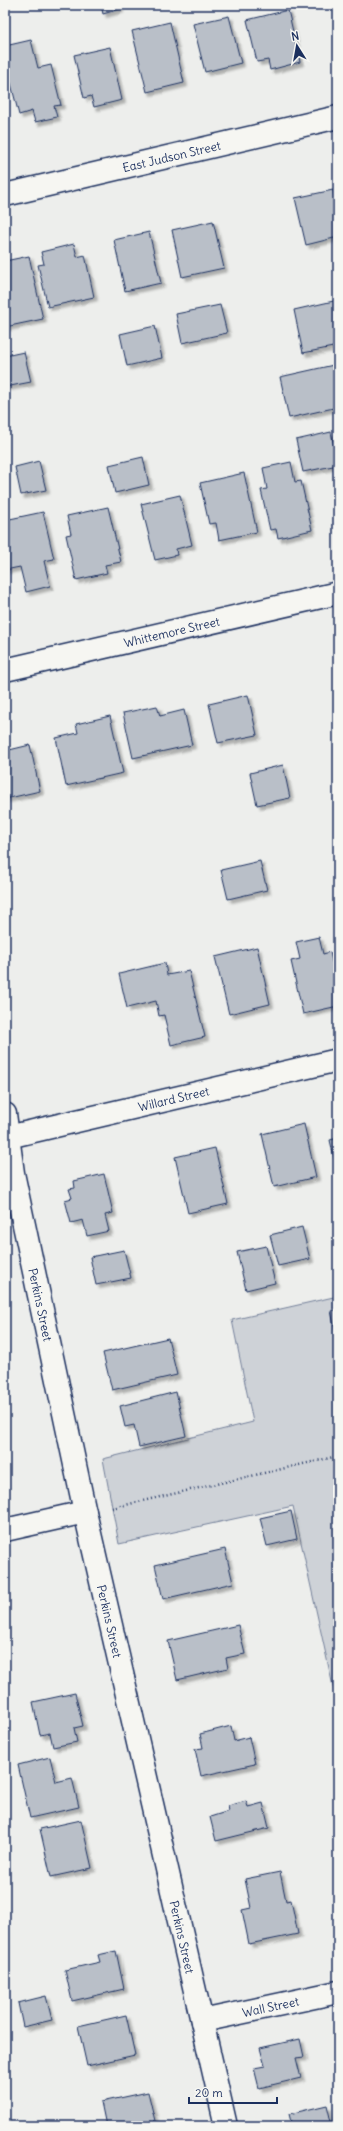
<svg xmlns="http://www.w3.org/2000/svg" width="343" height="2131" font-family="Delius,sans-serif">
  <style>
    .green { fill: #ced2d7; stroke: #74809a }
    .building { fill: #b9bfc8; stroke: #1b2f5e; filter: url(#shadow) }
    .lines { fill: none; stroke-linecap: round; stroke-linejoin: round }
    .minor-casing { stroke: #1b2f5e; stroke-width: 25 }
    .path { stroke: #1b2f5e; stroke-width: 2.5; stroke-dasharray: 1 3; stroke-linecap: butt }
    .minor { stroke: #f6f6f2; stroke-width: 22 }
    .labels { text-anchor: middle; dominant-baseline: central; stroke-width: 3.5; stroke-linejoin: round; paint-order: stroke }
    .street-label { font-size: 12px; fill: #1b2f5e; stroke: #f6f6f2 }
  </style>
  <defs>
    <filter id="shadow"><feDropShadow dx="3.5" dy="3.5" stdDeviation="1" flood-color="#0004"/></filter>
  </defs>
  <rect width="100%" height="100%" fill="#edeeec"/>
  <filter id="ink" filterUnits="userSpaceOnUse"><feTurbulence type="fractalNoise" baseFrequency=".025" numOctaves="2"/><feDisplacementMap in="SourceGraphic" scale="8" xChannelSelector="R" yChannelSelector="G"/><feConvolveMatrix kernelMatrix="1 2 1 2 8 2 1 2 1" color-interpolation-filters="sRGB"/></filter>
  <g filter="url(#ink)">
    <!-- green -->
    <path class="green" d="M338 1296V1709L293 1506 119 1544 103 1459 253 1422 232 1320Z"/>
    <!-- building -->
    <path class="building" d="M101 5H119L120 9 103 14Z
      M288 10 300 62 270 70 268 60 257 62 247 20Z
      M229 16 241 63 205 72 193 24Z
      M170 22 184 83 147 92 132 31Z
      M31 40 38 68 51 65 61 105 54 106 57 117 35 122 32 111 19 115 10 80 8 81 5 70V46Z
      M110 47 122 100 94 107 91 96 84 98 74 55Z
      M333 190 338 214V237L306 245 295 198Z
      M213 221 224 268 182 277 172 230Z
      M149 232 161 283 125 291 114 240Z
      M74 244 77 257 85 255 94 297 48 307 38 265 44 264 41 252Z
      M29 256 43 319 5 327V261Z
      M338 300V346L303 353 294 310Z
      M220 305 227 333 182 343 176 314Z
      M155 326 162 358 127 366 120 334Z
      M24 352 31 382 5 387V356Z
      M338 364V407L289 418 280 377Z
      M331 432 338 465 303 472 296 440Z
      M143 457 149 485 115 493 109 465Z
      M39 461 46 490 21 495 15 467Z
      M291 462 295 482 301 481 312 530 278 538 276 529 270 530 261 490 267 489 263 468Z
      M244 473 257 532 219 540 216 523 209 524 200 483Z
      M180 495 192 545 176 549 177 555 155 560 141 504Z
      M108 507 121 562 105 565 107 573 76 580 66 535 71 534 67 516Z
      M43 512 54 559 44 561 50 586 26 592 20 567 5 570V520Z
      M248 695 257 735 218 743 209 704Z
      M157 706 160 716 184 710 192 745 133 758 123 713Z
      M110 716 123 773 66 786 56 738 78 733 76 724Z
      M30 745 40 791 5 799V751Z
      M283 765 290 798 257 805 250 773Z
      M260 861 267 890 228 899 221 870Z
      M319 937 323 954 330 952 338 988V1006L303 1014 291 961 300 959 296 942Z
      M257 947 270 1004 229 1014 215 957Z
      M165 963 167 975 189 971 205 1037 171 1045 164 1015 159 1016 156 1001 127 1008 119 974Z
      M304 1124 316 1177 274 1187 262 1134Z
      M338 1138V1175L330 1140Z
      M215 1148 228 1204 188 1213 175 1157Z
      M104 1174 113 1213 105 1215 109 1231 87 1236 83 1220 71 1223 65 1200 72 1198 69 1189 75 1188 74 1181Z
      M302 1227 310 1259 278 1266 270 1235Z
      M266 1246 275 1283 246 1290 237 1252Z
      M124 1250 131 1278 96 1285 90 1257Z
      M338 1309V1343L331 1311Z
      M168 1338 177 1375 112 1390 103 1353Z
      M176 1392 186 1436 139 1447 134 1425 125 1427 120 1406Z
      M291 1511 297 1539 267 1546 260 1518Z
      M225 1549 233 1583 163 1599 155 1565Z
      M238 1625 245 1654 226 1658 228 1668 177 1680 168 1641Z
      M75 1693 83 1726 74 1728 77 1742 53 1747 50 1733 40 1735 33 1702Z
      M231 1726 234 1741 249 1737 255 1764 201 1776 195 1749 203 1748 200 1734Z
      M50 1757 56 1782 72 1778 79 1807 30 1818 18 1765Z
      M246 1801 248 1807 263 1803 269 1828 216 1841 210 1817 229 1811 228 1806Z
      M81 1820 92 1868 51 1877 40 1829Z
      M280 1872 286 1901 291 1900 298 1934 249 1944 242 1910 251 1908 245 1879Z
      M116 1951 124 1989 72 2001 65 1970 100 1962 98 1955Z
      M46 1996 52 2020 23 2027 18 2003Z
      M126 2015 135 2055 87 2066 78 2026Z
      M300 2039 304 2057 296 2058 301 2078 259 2088 254 2068 265 2066 260 2048Z
      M148 2092 156 2125 106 2126 101 2102Z
      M327 2105 332 2126H292L289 2114Z"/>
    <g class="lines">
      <!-- minor casing -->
      <g class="minor-casing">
        <g id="minor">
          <path id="s1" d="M5 195 338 117"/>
          <path id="s2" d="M5 670 338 593"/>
          <path id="s3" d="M5 1114 13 1173 85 1512 226 2126"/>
          <path id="s4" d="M8 1137 338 1060"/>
          <path d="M5 1530 85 1512"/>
          <path id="s5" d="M202 2021 338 1992"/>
        </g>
      </g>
      <!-- path -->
      <path class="path" d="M112 1508 338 1456"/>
      <!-- minor -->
      <use href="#minor" class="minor"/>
    </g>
  </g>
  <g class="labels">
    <!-- street labels -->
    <g class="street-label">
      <text stroke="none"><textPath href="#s1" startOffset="171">East Judson Street</textPath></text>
      <text stroke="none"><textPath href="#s2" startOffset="171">Whittemore Street</textPath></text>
      <text stroke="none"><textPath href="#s4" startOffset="170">Willard Street</textPath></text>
      <text stroke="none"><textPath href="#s3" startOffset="194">Perkins Street</textPath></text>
      <text stroke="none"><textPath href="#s3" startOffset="518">Perkins Street</textPath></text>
      <text stroke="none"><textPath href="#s3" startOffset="842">Perkins Street</textPath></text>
      <text stroke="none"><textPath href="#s5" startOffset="70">Wall Street</textPath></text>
    </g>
  </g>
  <!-- margin -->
  <rect width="343" height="2131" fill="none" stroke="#f6f6f2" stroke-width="20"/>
  <rect x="10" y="10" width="323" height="2111" fill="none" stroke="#1b2f5e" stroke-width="1.5" filter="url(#ink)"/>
  <!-- north arrow -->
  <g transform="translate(297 46) rotate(349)" stroke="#f6f6f2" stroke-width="3" paint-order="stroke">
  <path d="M0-3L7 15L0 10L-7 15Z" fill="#1b2f5e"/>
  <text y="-6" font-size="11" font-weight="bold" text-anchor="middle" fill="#1b2f5e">N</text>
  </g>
  <!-- scale -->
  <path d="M189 2097v6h88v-6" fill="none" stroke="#1b2f5e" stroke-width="2"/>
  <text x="195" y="2097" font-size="12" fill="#1b2f5e" stroke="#f6f6f2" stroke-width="3" paint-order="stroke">20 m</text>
</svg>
